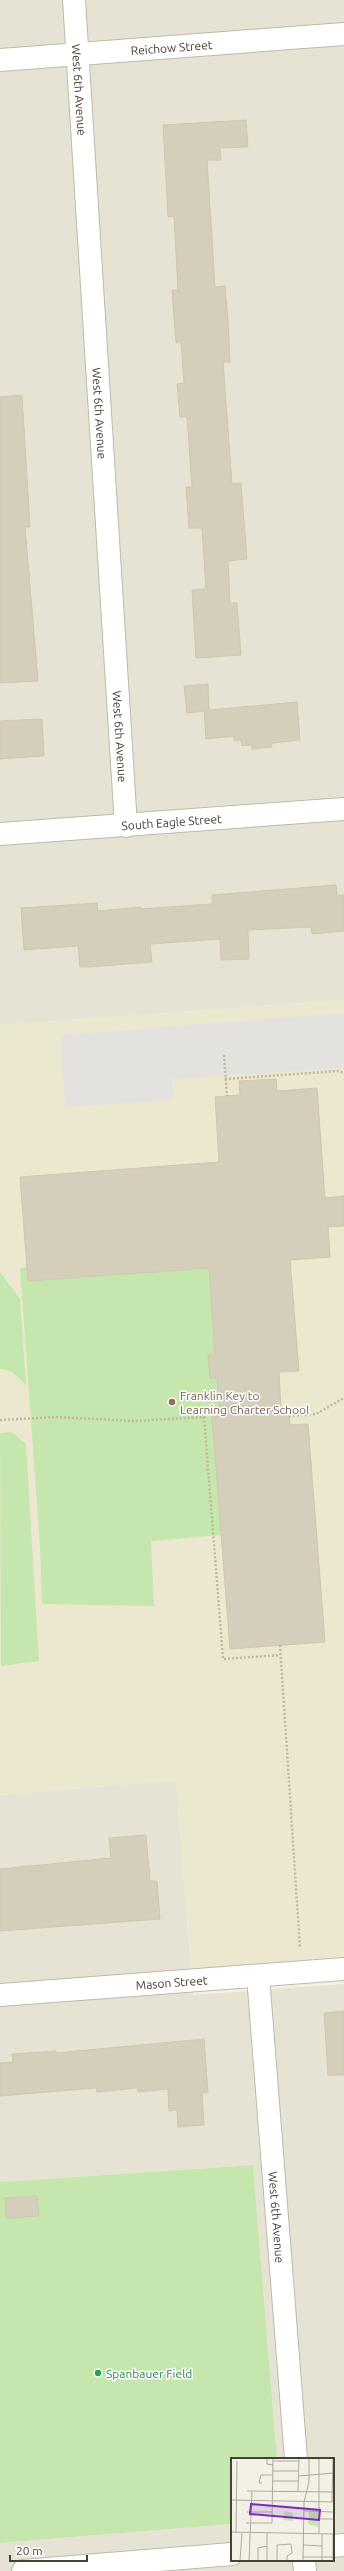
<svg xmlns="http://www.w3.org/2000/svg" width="344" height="2571" font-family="Ubuntu,sans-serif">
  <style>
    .residential { fill: #e7e3d4 }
    .education { fill: #ece8cf }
    .green { fill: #c5e7ae }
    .parking { fill: #e3e2de }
    .building { fill: #d4cebb; stroke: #cfc7ae }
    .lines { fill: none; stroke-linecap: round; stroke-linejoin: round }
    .minor-casing { stroke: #bebaa8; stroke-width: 24 }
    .path { stroke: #c0b899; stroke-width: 2.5; stroke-dasharray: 2 2; stroke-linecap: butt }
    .minor { stroke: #fff; stroke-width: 22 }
    .education-dot { fill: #8d6e63; stroke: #fff; stroke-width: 1.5 }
    .leisure-dot { fill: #2e9e5b; stroke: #fff; stroke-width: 1.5 }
    .labels { text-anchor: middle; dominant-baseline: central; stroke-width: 3; stroke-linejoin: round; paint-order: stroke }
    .street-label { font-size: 12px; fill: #454135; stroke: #fff }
    .education-label { font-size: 12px; fill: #785e54; stroke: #fff; text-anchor: start }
    .leisure-label { font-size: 12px; fill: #27864d; stroke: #fff; text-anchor: start }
    .inset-road { fill: none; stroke: #adab9f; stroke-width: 1 }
    .view { fill: #7b2cbf; fill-opacity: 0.15; stroke: #7b2cbf; stroke-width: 2 }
    .inset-edge { fill: none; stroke: #454135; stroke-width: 2 }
  </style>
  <rect width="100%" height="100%" fill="#f3f1e6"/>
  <!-- residential -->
  <path class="residential" d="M0 0H344V1000L0 1025Z
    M176 1780 193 1995 344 1984V2571H0V2543L232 2524V2560H333V2459H277L253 2165 0 2182V1795Z"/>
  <!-- education -->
  <path class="education" d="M344 1000V1969L192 1981 176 1780 0 1795V1025Z"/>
  <!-- green -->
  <path class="green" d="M27 1267 28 1281 209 1268 215 1355H208L210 1378H217L220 1416 212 1417 221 1535 151 1541 154 1606 42 1604 40 1546 20 1268Z
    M0 1272 20 1299 26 1385 11 1371 0 1369Z
    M12 1432 26 1444 39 1661 1 1666 0 1433Z
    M253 2165 277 2459H232V2524L0 2543V2182Z"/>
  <!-- parking -->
  <path class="parking" d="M344 1013V1068L172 1079 173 1099 65 1108 61 1035Z"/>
  <!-- building -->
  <path class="building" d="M246 120 248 147 220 148 221 160H207L215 287 225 286 228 322 230 362H223L232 484 241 483 247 559 228 561 230 603H237L241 655 196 658 192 590 206 589 202 528H189L186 487H192L187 417H180L177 384 184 383 181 342 176 343 172 290H178L174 216 168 217 163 125Z
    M22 395 30 527H25L38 681 0 683V397Z
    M208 684 209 710 297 702 300 740 272 743V747L252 749 251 745 242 746 241 740 234 741V736L206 739 204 711 187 713 184 686Z
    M42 719 44 756 0 759V721Z
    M336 885 337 896 344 895V931L312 934 311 927 248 930 249 959 221 960 220 939 150 944 152 962 89 967H80L78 946 24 950 21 908 97 903 98 911 141 907V909L212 904V895Z
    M276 1079 277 1091 317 1088 325 1198 344 1196V1226L328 1227 330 1257 290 1260 299 1371 279 1372 281 1411H289L290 1425 308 1424 325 1642 230 1649 212 1417 220 1416 217 1378H210L208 1355H215L209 1268 28 1281 20 1177 219 1162 215 1097 240 1095 239 1081Z
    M146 1835 150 1881H157L160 1919 0 1931V1869L111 1858 109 1838Z
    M344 2011V2075H328L324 2013Z
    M204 2039 208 2093H202L204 2125 178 2127 177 2110 169 2111 168 2089 138 2092 137 2088 97 2092 96 2088 0 2096V2063L13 2062 12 2054 56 2051V2053Z
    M37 2196 39 2216 6 2218 5 2198Z"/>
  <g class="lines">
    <!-- minor casing -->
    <g class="minor-casing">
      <g id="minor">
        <path id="s1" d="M74 0 126 826"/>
        <path id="s2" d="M0 60 344 34"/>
        <path id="s3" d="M0 834 344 809"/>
        <path id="s4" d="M258 1976 296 2459"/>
        <path id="s5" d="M0 1995 344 1969"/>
        <path d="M333 2546 344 2545"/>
        <path d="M304 2560 305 2571"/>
        <path d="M23 2571 232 2554"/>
      </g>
    </g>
    <!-- path -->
    <path class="path" d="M224 1055 227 1096
      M225 1079 339 1071 344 1073
      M289 1416 316 1414 344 1398
      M0 1420 56 1417 136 1421 204 1417 223 1659 280 1655
      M280 1645 300 1948"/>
    <!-- minor -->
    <use href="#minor" class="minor"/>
  </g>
  <!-- markers -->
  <circle class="education-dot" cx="172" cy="1402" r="4"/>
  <circle class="leisure-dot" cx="98" cy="2373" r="4"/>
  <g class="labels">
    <!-- street labels -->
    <g class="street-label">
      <text stroke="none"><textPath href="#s2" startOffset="172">Reichow Street</textPath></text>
      <text stroke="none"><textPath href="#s1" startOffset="90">West 6th Avenue</textPath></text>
      <text stroke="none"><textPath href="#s1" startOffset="414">West 6th Avenue</textPath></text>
      <text stroke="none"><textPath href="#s1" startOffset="738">West 6th Avenue</textPath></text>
      <text stroke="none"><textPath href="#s3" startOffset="172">South Eagle Street</textPath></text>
      <text stroke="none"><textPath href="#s5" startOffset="172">Mason Street</textPath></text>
      <text stroke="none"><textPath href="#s4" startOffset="242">West 6th Avenue</textPath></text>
    </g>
    <!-- education labels -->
    <g class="education-label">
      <text x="180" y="1395">Franklin Key to<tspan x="180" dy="14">Learning Charter School</tspan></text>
    </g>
    <!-- leisure labels -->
    <g class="leisure-label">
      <text x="106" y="2373">Spanbauer Field</text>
    </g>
  </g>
  <!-- overview -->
  <g transform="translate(231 2458)">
    <rect width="103" height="103" fill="#f3f1e6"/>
    <path d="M53 53 62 55V63L52 62ZM78 54H87V69L77 66Z" fill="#c5e7ae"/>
    <path class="inset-road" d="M36 0V6L42 7M42 3H68M42 13H68M68 18 103 15M42 23H68M31 25H28L30 17H42M16 33 103 34M67 34 68 0M0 42 103 44M101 44 102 0M73 53 103 54M16 54H41M88 61H103M15 65H41L42 0M0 74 103 76M5 75 6 3M88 76V0M72 87 91 88M72 99H103M9 103 11 75M18 103 21 33M27 103V90L36 88M36 103V75M46 103V87L60 86 61 95 56 98V103M72 103 73 44 78 24V0M91 103V76M102 103V76"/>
    <path class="view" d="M20 46 89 52 88 62 19 56Z"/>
    <rect width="103" height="103" class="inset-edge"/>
  </g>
  <!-- scale -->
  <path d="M10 2555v6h77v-6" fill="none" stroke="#454135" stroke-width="2"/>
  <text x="16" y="2555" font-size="12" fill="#454135" stroke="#ffffff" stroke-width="3" paint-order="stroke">20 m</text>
</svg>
